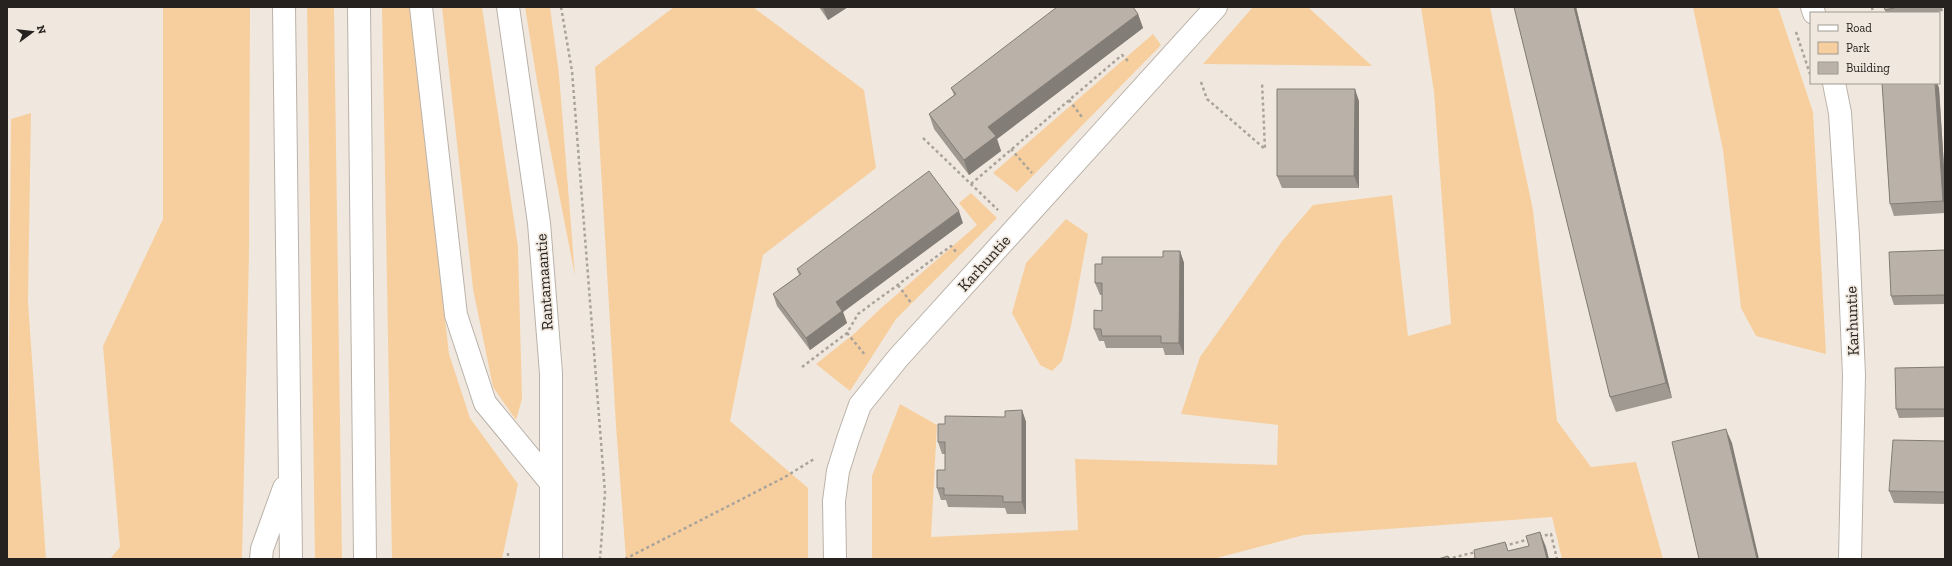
<svg xmlns="http://www.w3.org/2000/svg" width="1952" height="566" font-family="'Zilla Slab',serif">
  <style>
    .green { fill: #f7cf9f }
    .lines { fill: none; stroke-linecap: round; stroke-linejoin: round }
    .street-casing { stroke: #bab2a9; stroke-width: 24 }
    .secondary-casing { stroke: #bab2a9; stroke-width: 24 }
    .highway-casing { stroke: #bab2a9; stroke-width: 24 }
    .path { stroke: #a9a39b; stroke-width: 2.5; stroke-dasharray: 3 3; stroke-linecap: butt }
    .street { stroke: #fff; stroke-width: 22 }
    .secondary { stroke: #fff; stroke-width: 22 }
    .highway { stroke: #fff; stroke-width: 22 }
    .wall { fill: #a09991 }
    .shaded-wall { fill: #827d76 }
    .building { fill: #bab2a9; stroke: #827d76 }
    .labels { text-anchor: middle; dominant-baseline: central; stroke-width: 3.5; stroke-linejoin: round; paint-order: stroke }
    .street-label { font-size: 16px; fill: #25221f; stroke: #f0e8de }
  </style>
  <rect width="100%" height="100%" fill="#f0e8de"/>
  <!-- green -->
  <path class="green" d="M163 7H250L249 253 242 559H110L120 547 103 346 163 219Z
    M307 7H334L342 559H315Z
    M382 7H410L449 354 470 418 518 484 502 559H392Z
    M442 7H482L518 247 522 399 516 420 493 387 473 289Z
    M525 7H550L559 74 575 276 537 81Z
    M674 7H753L864 90 876 168 763 255 730 421 808 488V559H626L616 426 595 67Z
    M1253 7H1308L1372 66 1203 64Z
    M1421 7H1490L1533 210 1557 421 1591 467 1636 462 1663 559H1562L1552 517 1304 535 1213 559H872V476L900 404 937 425 931 537 1078 530 1075 459 1277 465 1278 425 1181 414 1200 357 1283 240 1313 205 1392 195 1408 336 1451 324 1434 92Z
    M1693 7H1776L1779 10 1813 112 1826 354 1756 336 1741 308 1723 150Z
    M1153 34 1161 45 1017 192 993 173Z
    M31 113 28 302 46 559H7L11 119Z
    M971 193 997 218 896 319 850 391 816 364 855 333 880 309 977 225 959 203Z
    M1066 219 1088 234 1071 326 1062 361 1052 371 1040 365 1012 313 1026 263Z"/>
  <g class="lines">
    <!-- street casing -->
    <g class="street-casing">
      <path id="street" d="M1812 7 1814 13
        M1834 83 1840 113 1848 237 1854 375 1850 559
        M835 559 834 501 838 471 848 439 860 405 898 358 1216 7"/>
    </g>
    <!-- secondary casing -->
    <g class="secondary-casing">
      <path id="secondary" d="M508 7 539 223 551 373V559"/>
    </g>
    <!-- highway casing -->
    <g class="highway-casing">
      <path id="highway" d="M284 7 291 559
        M359 7 365 559
        M421 7 456 315 485 403 551 483
        M261 559 262 549 284 488"/>
    </g>
    <!-- path -->
    <path class="path" d="M561 7 572 71 605 493 600 559
      M1872 7 1873 13
      M1796 32 1810 74
      M1201 82 1207 99 1265 149 1262 82
      M1069 100 1082 117
      M923 138 998 210
      M1011 149 1032 173
      M971 184 1122 55 1130 63
      M898 285 912 304
      M847 333 866 356
      M802 367 847 333 858 314 951 246 958 254
      M1539 537 1551 534 1557 559
      M1504 546 1530 539
      M508 553V559
      M625 559 785 477 814 459
      M1447 559 1476 552"/>
    <!-- street -->
    <use href="#street" class="street"/>
    <!-- secondary -->
    <use href="#secondary" class="secondary"/>
    <!-- highway -->
    <use href="#highway" class="highway"/>
  </g>
  <!-- wall -->
  <path class="wall" d="M819 7H848L828 20Z
    M1514 7H1576L1672 398 1616 412 1610 397Z
    M1884 7H1942L1943 11 1932 13H1886Z
    M1138 14 1143 28 997 139 1001 151 969 175 934 129 929 114 954 95 951 88Z
    M1882 83H1937L1939 88 1945 183V213L1894 216 1890 204Z
    M1359 101V188H1282L1277 176Z
    M963 223 843 312 847 323 810 350 777 306 773 294 799 275 797 269Z
    M1945 250V304L1894 305 1891 296Z
    M1180 251 1184 263V355H1165L1163 348H1106L1104 341H1099L1094 329 1102 311V295H1100L1095 283 1102 264 1163 257Z
    M1945 367V417L1899 418 1896 409Z
    M1022 410 1026 422V514H1007L1005 508 948 507 946 500H941L937 488 945 470V454H942L938 442 945 424 1005 417Z
    M1945 441V504L1894 503 1889 491Z"/>
  <!-- shaded-wall -->
  <path class="shaded-wall" d="M825 7H848L828 20 823 8Z
    M1574 7H1576L1672 398 1666 383Z
    M1138 14 1143 28 997 139 1001 151 969 175 964 160 988 127Z
    M1935 83H1937L1939 88 1945 183V207L1943 201Z
    M1355 89 1359 101V188L1354 176Z
    M959 211 963 223 843 312 847 323 810 350 806 338 836 302Z
    M1180 251 1184 263V355L1179 343Z
    M1022 410 1026 422V514L1022 502Z
    M1726 429 1732 443 1759 559H1757Z
    M1540 532 1546 547 1549 559H1547Z"/>
  <!-- building -->
  <path class="building" d="M1057 7H1133L1138 14 988 127 996 136 964 160 929 114 956 94 951 88Z
    M1514 7H1574L1666 383 1610 397Z
    M1884 7H1898L1885 10Z
    M1882 83H1935L1943 201 1890 204Z
    M1277 89H1355L1354 176H1277Z
    M929 171 959 211 836 302 842 311 806 338 773 294 801 274 797 269Z
    M1945 250V295L1891 296 1889 252Z
    M1163 251H1180L1179 343H1161V336H1102L1101 329H1094V310L1102 311V283H1095V264H1102V257H1163Z
    M1945 367V409H1896L1895 368Z
    M1022 410V502H1003V496L944 495V488H937V470H945V442H938V424H945V416L1005 417V411Z
    M1726 429 1757 559H1699L1672 442Z
    M1893 440 1945 441V492L1889 491Z
    M1540 532 1547 559H1471L1475 558 1474 550 1505 542 1508 551 1529 546 1526 536Z
    M1448 556 1449 559H1438Z"/>
  <g class="labels">
    <!-- street labels -->
    <g class="street-label">
      <text transform="translate(984 263) rotate(-48)">Karhuntie</text>
      <text transform="translate(544 282) rotate(-94)">Rantamaantie</text>
      <text transform="translate(1852 321) rotate(-92)">Karhuntie</text>
    </g>
  </g>
  <!-- border -->
  <rect width="1952" height="566" fill="none" stroke="#25221f" stroke-width="16"/>
  <!-- legend -->
  <rect x="1810" y="12" width="130" height="72" fill="#f0e8de" stroke="#9f9992"/>
  <rect x="1818" y="25" width="20" height="6" fill="#ffffff" stroke="#9f9992"/>
  <text x="1846" y="32" font-size="12" fill="#25221f">Road</text>
  <rect x="1818" y="42" width="20" height="12" fill="#f7cf9f" stroke="#9f9992"/>
  <text x="1846" y="52" font-size="12" fill="#25221f">Park</text>
  <rect x="1818" y="62" width="20" height="12" fill="#bab2a9" stroke="#9f9992"/>
  <text x="1846" y="72" font-size="12" fill="#25221f">Building</text>
  <!-- north arrow -->
  <g transform="translate(32 32) rotate(75)" stroke="#f0e8de" stroke-width="3" paint-order="stroke">
  <path d="M0-3L7 15L0 10L-7 15Z" fill="#25221f"/>
  <text y="-6" font-size="11" font-weight="bold" text-anchor="middle" fill="#25221f">N</text>
  </g>
</svg>
